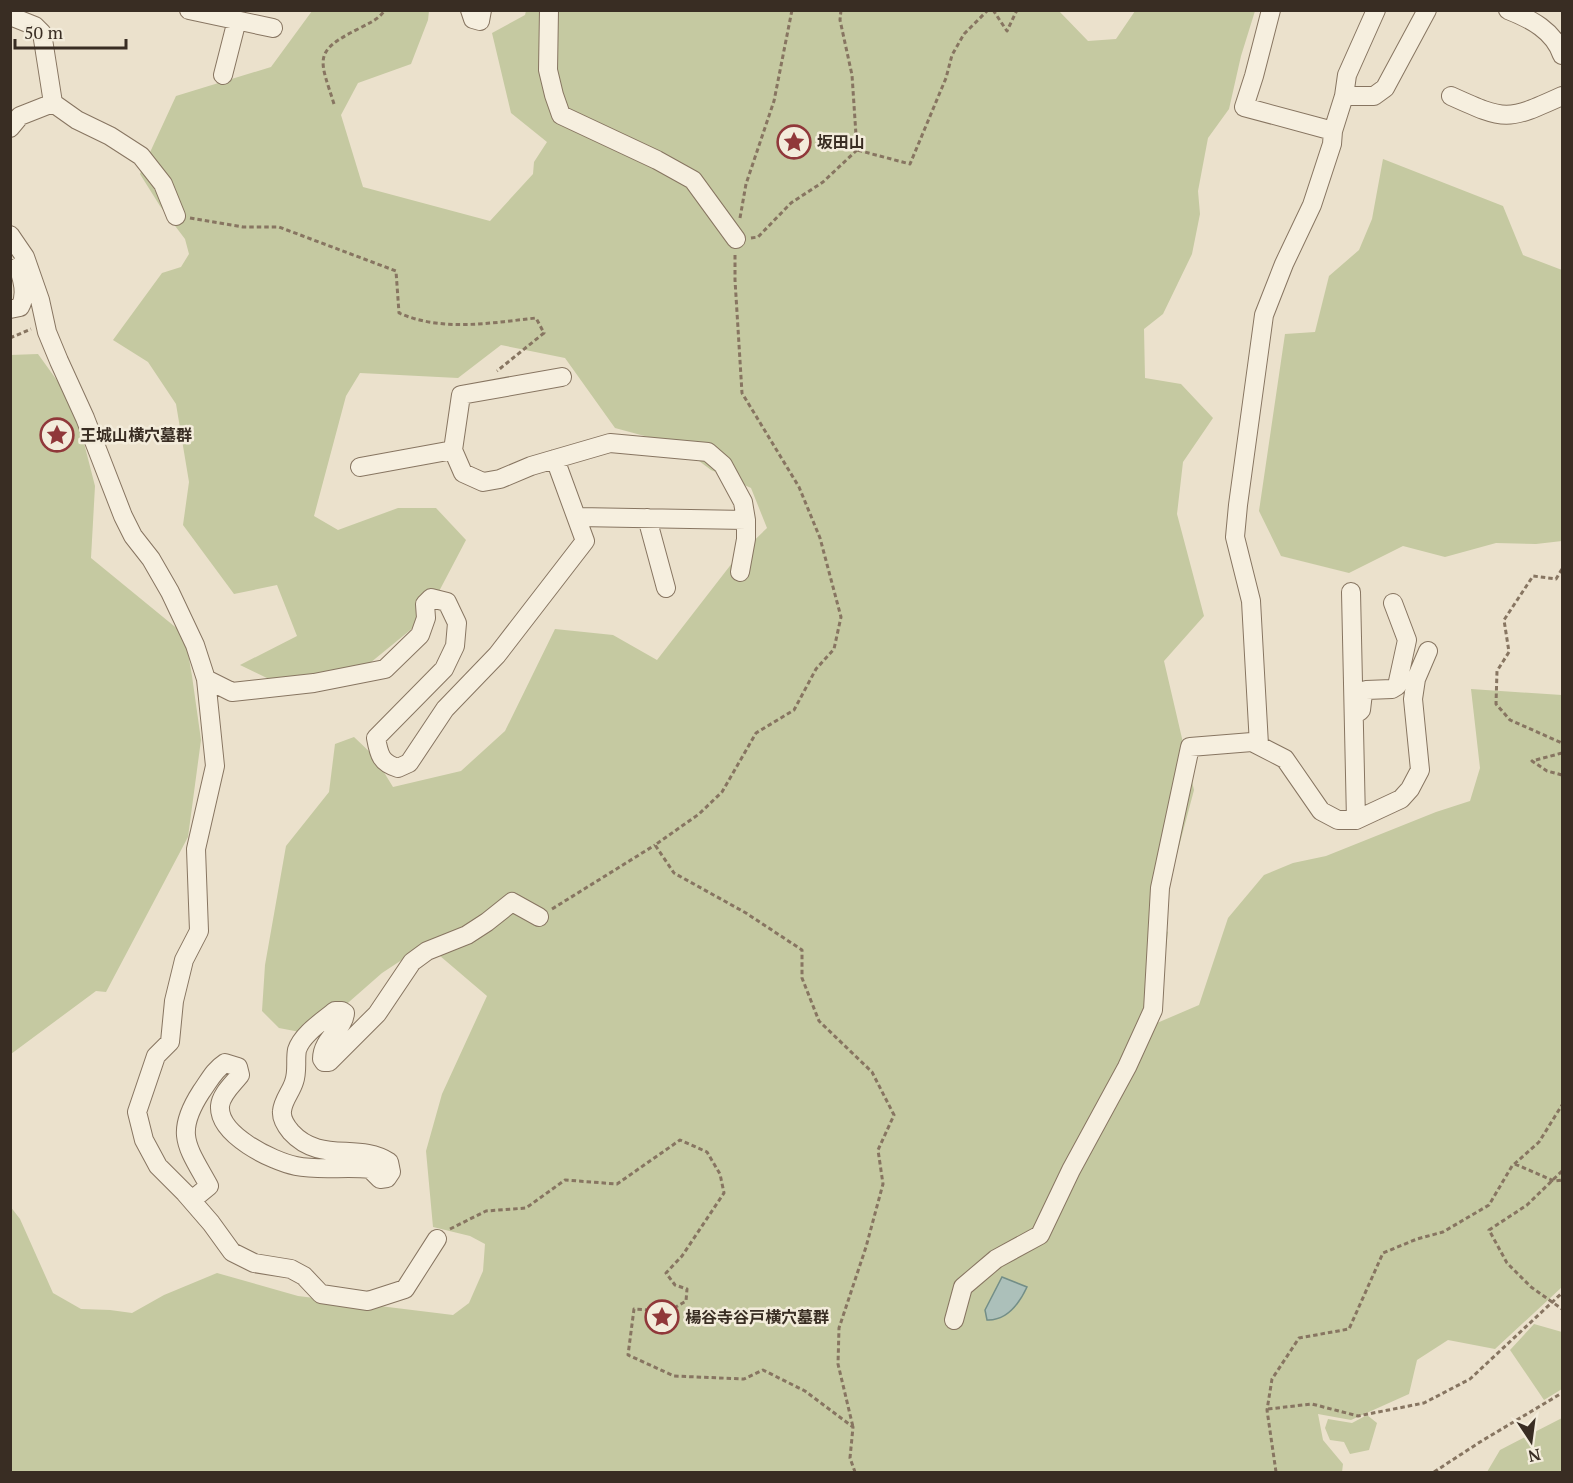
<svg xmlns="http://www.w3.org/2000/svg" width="1573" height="1483" font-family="'PT Serif','Noto Sans JP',serif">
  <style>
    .green { fill: #c5c9a1 }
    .water { fill: #acc0ba; stroke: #738e87; stroke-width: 1.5 }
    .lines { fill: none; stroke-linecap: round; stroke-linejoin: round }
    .minor-casing { stroke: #877561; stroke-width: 20 }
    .path { stroke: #877561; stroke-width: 3; stroke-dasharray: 4.5 3; stroke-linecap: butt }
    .minor { stroke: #f6efdf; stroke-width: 18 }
    .labels { text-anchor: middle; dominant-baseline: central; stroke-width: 5; stroke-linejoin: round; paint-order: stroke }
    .poi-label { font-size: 16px; font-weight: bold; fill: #392d23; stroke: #f3ecdb; text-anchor: start }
  </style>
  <rect width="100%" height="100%" fill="#ebe1cc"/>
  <!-- green -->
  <path class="green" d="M312 11H429L428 20 411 64 358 83 341 115 363 187 490 221 533 174 534 162 547 142 511 113 492 33 525 15 526 11H1059L1088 41 1116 39 1135 11H1255L1241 56 1229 109 1208 138 1198 191 1200 214 1192 254 1163 314 1144 329 1145 378 1181 384 1213 418 1183 462 1177 514 1204 616 1164 661 1194 790 1169 884 1156 923 1168 932 1157 1023 1199 1005 1228 918 1264 875 1293 863 1326 856 1436 812 1470 801 1480 768 1471 689 1562 695V1287L1495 1349 1448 1340 1417 1360 1409 1394 1351 1420 1318 1414 1323 1440 1343 1464 1342 1472H11L10 1206 20 1219 53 1293 81 1309 110 1310 132 1313 164 1295 217 1273 298 1296 453 1315 469 1303 483 1271 485 1244 470 1236 433 1227 426 1151 442 1094 487 996 426 944 382 973 333 1016 305 1033 279 1028 262 1011 265 965 286 846 329 792 335 744 354 737 374 756 393 787 461 771 505 731 555 629 613 635 657 660 736 558 767 528 751 488 711 470 678 445 615 428 565 358 501 345 458 378 360 373 346 396 314 516 338 530 398 508H436L466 540 425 618 370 663 329 679H269L240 665 297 636 277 585 234 594 183 525 189 482 176 404 148 362 113 340 162 273 181 267 189 254 185 239 160 206 140 174 176 96 271 67Z
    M1383 159 1503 206 1523 255 1562 270V541L1536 544 1496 543 1445 557 1403 546 1349 573 1281 556 1259 511 1285 334 1315 332 1329 276 1359 250 1372 219Z
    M38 354 74 404 95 486 91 558 185 635 192 676 201 740 188 837 106 992 96 991 11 1054 10 355Z
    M1534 1324 1562 1332V1389L1544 1400 1510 1350Z
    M1367 1415 1377 1423 1369 1450 1350 1454 1344 1442 1330 1440 1325 1428 1328 1419 1352 1423Z
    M1562 1418V1472H1487L1500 1450Z"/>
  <!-- water -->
  <path class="water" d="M1002 1277 1027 1287C1020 1302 1007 1321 987 1320L985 1310Z"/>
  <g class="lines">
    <!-- minor casing -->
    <g class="minor-casing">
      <path id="minor" d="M189 10 273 28
        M470 10 473 19 480 21 482 10
        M549 10 548 70 554 95 561 115 657 160 693 180 736 239
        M1271 10 1254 76 1244 107 1333 131 1344 96 1347 75 1376 10
        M1508 10C1531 19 1554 31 1562 55
        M10 16 35 26 42 33 53 103 20 116 10 128
        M223 75 237 20
        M1344 96H1374L1385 88 1427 10
        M1451 96C1506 121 1507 121 1562 96
        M53 103 77 120 110 136 141 156 163 184 176 216
        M10 235 25 257 40 300 47 332 59 361 85 418 123 516 133 536 151 559 170 592 195 645 206 679 215 766 196 849 199 931 184 960 174 1001 170 1042 156 1056 137 1112 144 1140 158 1166 185 1193 211 1223 232 1252 254 1263 291 1269 304 1276 321 1294 368 1301 405 1289 437 1239
        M10 309 20 307C27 295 23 280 18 267
        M555 459 531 466 500 479 483 482 463 473 453 450 461 395 562 377
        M360 467 453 450
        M578 517 746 520
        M647 518 666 588
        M1351 592 1356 820
        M206 679 232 692 314 683 385 669 420 635 426 618 425 604 431 598 447 602 457 623 455 646 444 669 376 738C379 755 381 763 398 768L409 763 445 709 497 655 585 541 555 459 610 443 708 452 723 465 743 502 746 520V539L740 572
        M1359 712 1361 710 1363 693 1366 690 1392 689 1397 686 1407 640 1393 603
        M1259 745 1251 601 1235 537 1238 505 1264 315 1284 264 1312 205 1332 144 1333 131
        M192 1200 209 1186C187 1146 174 1134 201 1092 209 1081 214 1070 225 1063L238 1067 240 1075C233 1084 221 1094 220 1106 218 1135 272 1161 296 1166 320 1171 346 1166 370 1169L380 1179 387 1178 391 1172 389 1162C358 1142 320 1164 291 1132 286 1126 281 1119 282 1111 283 1100 291 1092 294 1082 298 1071 295 1060 297 1050 302 1034 323 1021 335 1011H342L345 1013C344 1030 322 1038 322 1059L324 1062H329L377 1014 412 962 427 951 467 935 487 922 512 902 539 917
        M954 1320 963 1287 996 1259 1040 1235 1071 1170 1127 1067 1153 1010 1160 888 1190 747 1252 742 1285 759 1321 811 1338 820H1356L1401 799 1410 789 1420 770 1413 699 1416 679 1428 651"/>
    </g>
    <!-- path -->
    <path class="path" d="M841 10 840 20 852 75 857 150 910 164 946 78 952 55 964 34 988 10
      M993 10 1007 31 1017 10
      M334 104C320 59 312 52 358 29 369 23 378 20 385 10
      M190 218 243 227H279L396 271 399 313C442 332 490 323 536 318L544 333 497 371
      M740 218 746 184 774 101 792 10
      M751 238 758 237 791 203 823 182 857 150
      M735 255V280L742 393 799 487 820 538 841 617 834 649 816 669 794 710 756 733 722 792 699 814 655 845 674 873 746 913 802 950V978L819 1021 872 1072 894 1115 878 1150 883 1184 866 1247 839 1328 838 1364 853 1427
      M10 338 31 329
      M1562 569 1556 579 1533 576 1504 620 1509 652 1497 671 1496 704 1510 720 1562 743
      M1562 753 1532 761 1547 771 1562 775
      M552 909 655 845
      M1515 1164 1554 1181 1562 1180
      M1562 1171 1527 1205 1489 1230 1507 1263 1531 1287 1562 1309
      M450 1229 486 1211 526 1208 565 1180 617 1184 680 1140 707 1152 720 1174 724 1193 682 1256 666 1273 675 1285 687 1289 686 1301 669 1311 634 1309 628 1355 674 1376 744 1379 763 1370 805 1391 853 1427 850 1458 855 1472
      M1268 1409 1312 1404 1358 1416 1424 1403 1470 1379 1562 1293
      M1276 1472 1267 1410 1272 1379 1299 1338 1349 1329 1383 1253 1417 1239 1443 1232 1489 1205 1512 1166 1539 1142 1562 1105
      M1434 1472 1480 1442 1562 1393"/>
    <!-- minor -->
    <use href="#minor" class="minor"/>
  </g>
  <!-- icons -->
  <defs>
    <g id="sight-ring" transform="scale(1.725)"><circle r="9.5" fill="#f3ecdb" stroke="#90383a" stroke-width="1.5"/><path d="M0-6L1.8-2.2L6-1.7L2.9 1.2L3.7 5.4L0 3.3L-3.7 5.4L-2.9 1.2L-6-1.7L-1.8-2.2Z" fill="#90383a"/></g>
  </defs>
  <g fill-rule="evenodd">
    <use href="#sight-ring" x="794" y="142"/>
    <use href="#sight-ring" x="57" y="435"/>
    <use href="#sight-ring" x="662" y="1317"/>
  </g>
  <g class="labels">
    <!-- poi labels -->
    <g class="poi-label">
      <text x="817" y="142">坂田山</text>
      <text x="80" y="435">王城山横穴墓群</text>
      <text x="685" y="1317">楊谷寺谷戸横穴墓群</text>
    </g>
  </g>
  <!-- border -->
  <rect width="1573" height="1483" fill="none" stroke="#392d23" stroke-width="24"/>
  <!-- north arrow -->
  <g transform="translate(1531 1441) rotate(167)" stroke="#f3ecdb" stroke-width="4.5" paint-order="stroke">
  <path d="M0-4.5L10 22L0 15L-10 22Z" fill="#392d23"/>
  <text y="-9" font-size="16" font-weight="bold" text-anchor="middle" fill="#392d23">N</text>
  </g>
  <!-- scale -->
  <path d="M15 39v9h111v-9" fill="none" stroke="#392d23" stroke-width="3"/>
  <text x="24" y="39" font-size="18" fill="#392d23" stroke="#f3ecdb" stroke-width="4.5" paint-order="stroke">50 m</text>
</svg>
